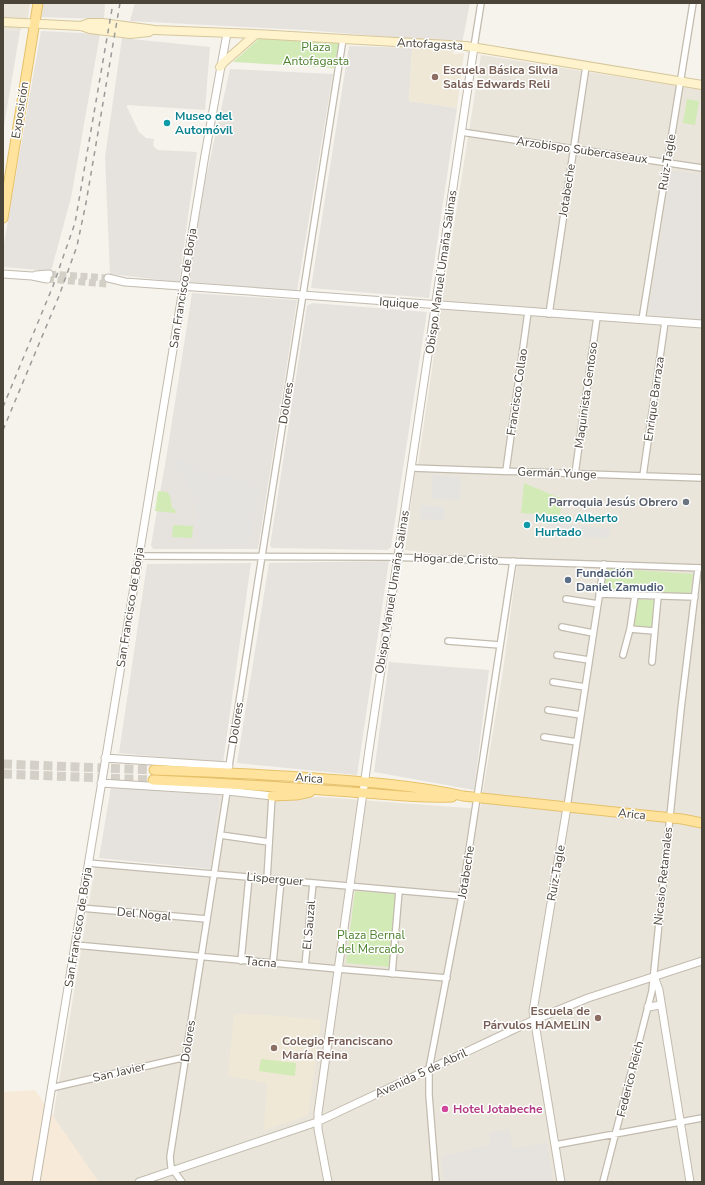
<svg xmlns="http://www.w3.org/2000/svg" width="705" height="1185" font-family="'Nunito Sans',sans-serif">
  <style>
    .residential { fill: #eae5da }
    .commercial { fill: #f7ead8 }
    .industrial { fill: #e6e2dd }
    .education { fill: #efe8d6 }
    .green { fill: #d2eab5 }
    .parking { fill: #e5e3e0 }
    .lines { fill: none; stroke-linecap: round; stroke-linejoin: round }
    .tertiary-tunnel { stroke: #d4d0c8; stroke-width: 7; stroke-dasharray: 7 3.5; stroke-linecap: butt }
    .primary-tunnel { stroke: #d4d0c8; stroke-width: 9; stroke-dasharray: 9 4.5; stroke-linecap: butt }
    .minor-casing { stroke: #c2bbae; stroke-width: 8 }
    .tertiary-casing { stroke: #c2bbae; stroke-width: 9 }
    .secondary-casing { stroke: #d6c79b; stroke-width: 10 }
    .primary-casing { stroke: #e6c16a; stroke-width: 11 }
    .minor { stroke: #fff; stroke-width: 5.5 }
    .tertiary { stroke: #fff; stroke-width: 7 }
    .secondary { stroke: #fff3cd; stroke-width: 8 }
    .primary { stroke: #ffe39c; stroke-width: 9 }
    .rail { stroke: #9a9a9a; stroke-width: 1.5; stroke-dasharray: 5 5; stroke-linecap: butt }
    .education-dot { fill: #8d6e63; stroke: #fff; stroke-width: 1.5 }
    .culture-dot { fill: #0f9aa8; stroke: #fff; stroke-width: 1.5 }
    .worship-dot { fill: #6b7280; stroke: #fff; stroke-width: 1.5 }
    .service-dot { fill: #5c6f8a; stroke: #fff; stroke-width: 1.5 }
    .hotel-dot { fill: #d1479c; stroke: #fff; stroke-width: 1.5 }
    .labels { text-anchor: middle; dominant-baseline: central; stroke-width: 3; stroke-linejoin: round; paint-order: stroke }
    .street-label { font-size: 12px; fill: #4b4439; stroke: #fff }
    .park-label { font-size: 12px; fill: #4a7f2a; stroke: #fff }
    .education-label { font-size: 12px; font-weight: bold; fill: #785e54; stroke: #fff; text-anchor: start }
    .culture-label { font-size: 12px; font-weight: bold; fill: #0d838f; stroke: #fff; text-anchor: start }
    .worship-label { font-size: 12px; font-weight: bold; fill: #5b616d; stroke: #fff; text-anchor: end }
    .service-label { font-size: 12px; font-weight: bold; fill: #4e5e75; stroke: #fff; text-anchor: start }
    .hotel-label { font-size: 12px; font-weight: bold; fill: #b23c85; stroke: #fff; text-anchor: start }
  </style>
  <rect width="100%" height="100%" fill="#f6f3ec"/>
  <!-- residential -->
  <path class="residential" d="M3 3H30L28 18 20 31 3 30Z
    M481 55 702 90V1182H42L95 867 208 878 220 795 288 798 322 797 480 809 503 671 517 564 405 550 415 473 418 464 440 314Z"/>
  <!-- commercial -->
  <path class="commercial" d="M35 1090 99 1182H3V1092Z"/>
  <!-- industrial -->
  <path class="industrial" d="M42 3H105L104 19 39 17Z
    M135 3H470L462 43 305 30 130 21Z
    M3 30 20 31 3 132Z
    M41 31 100 34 71 198 51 271 3 267V249Z
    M122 38 210 47 205 110 127 105V107L139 132 146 138 154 139 153 146 158 150 197 152 179 282 110 274 105 157Z
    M349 46 412 48 409 101 457 108 429 298 311 288Z
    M230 69 333 74 297 291 189 282 205 182Z
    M671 170 702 175V320L651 316 648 311Z
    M192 293 297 300 258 549H153L151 545 168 447Z
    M312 303 427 312 391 547 387 550 272 548 270 546 307 306Z
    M389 561 357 775 237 763 269 563Z
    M251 563 223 763 119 753 147 564Z
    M389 662 489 670 474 790 374 772Z
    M111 787 220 795 210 869 99 858Z
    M509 1129 513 1149 547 1142 553 1182H444L441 1157 490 1145 489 1133Z"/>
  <!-- education -->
  <path class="education" d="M412 48 453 50V54L464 53 457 108 409 101Z
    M234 1014 267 1015 321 1020 308 1115 264 1130 267 1083 228 1076Z"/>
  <!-- green -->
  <path class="green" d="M260 38 339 42 334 68 233 62Z
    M687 99 699 101 695 125 683 123Z
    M524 483 562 499 560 515 521 513Z
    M158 491 167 492 170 496 172 508 175 509 176 513 155 511Z
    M173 525 193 526 192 538 172 537Z
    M606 568 693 574 690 595 603 588Z
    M636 599 654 600 652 629 633 627Z
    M355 891 396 894 390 967 346 963Z
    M261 1059 296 1063 295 1076 259 1071Z"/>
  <!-- parking -->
  <path class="parking" d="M179 458 205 471 222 476 251 480 250 487H260L249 545 198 546 197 505 188 485 174 466Z
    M433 475 461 477 460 500 431 499Z
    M421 505 445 507 444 520 420 519Z
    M548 522 610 529 609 538 547 535Z"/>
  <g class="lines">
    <!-- tertiary-tunnel -->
    <path class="tertiary-tunnel" d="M49 274 108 278
      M47 279 107 284"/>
    <!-- primary-tunnel -->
    <path class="primary-tunnel" d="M3 764 154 770
      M3 774 153 780"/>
    <!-- minor casing -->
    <g class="minor-casing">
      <path id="minor" d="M474 47 481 3
        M461 132 702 168
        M549 314 586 66
        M642 320 693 3
        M412 468 702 478
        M506 471 528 312
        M575 474 597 317
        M643 476 665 322
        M139 556 389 557 702 568
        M599 594 695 597
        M566 599 598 604
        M562 627 593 633
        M630 629 654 631
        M448 641 500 645
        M557 655 589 660
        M623 655 630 629 635 595
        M652 662 658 596
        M553 682 585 687
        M548 710 581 715
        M544 737 577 742
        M229 766 343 39
        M567 807 604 564
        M220 835 269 842
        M88 863 462 896
        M267 879 272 796
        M81 908 207 919
        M75 945 338 969 447 978
        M241 961 249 877
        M273 963 281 880
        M305 966 313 883
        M392 974 399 891
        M51 1088 186 1057
        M555 1145 702 1118
        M182 1182 171 1167 170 1157 227 791
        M436 1182 429 1095V1069L462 896 513 561
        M603 1182 652 991 681 709 698 568"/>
    </g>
    <!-- tertiary casing -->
    <g class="tertiary-casing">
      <path id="tertiary" d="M3 274 32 276 47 279
        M36 275 49 274
        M108 278 125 282 702 324
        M105 758 229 766
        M101 783 227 791 272 796
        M654 976 659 990 690 1182
        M648 1007 661 1005
        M36 1182 205 155 227 33
        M139 1182 317 1122 534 1020 588 998 702 961
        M328 1182 318 1129V1113L369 750 474 47
        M561 1182 533 1011 567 807"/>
    </g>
    <!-- secondary casing -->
    <g class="secondary-casing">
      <path id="secondary" d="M3 22 81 26 90 29 130 34 149 32
        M81 26 89 23H102L155 30 256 34 466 46 702 85
        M220 67 224 62 256 34"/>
    </g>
    <!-- primary casing -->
    <g class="primary-casing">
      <path id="primary" d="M3 218 38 3
        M154 770C212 772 270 774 327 779 373 782 419 786 463 796L682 819 702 823
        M153 780C219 783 285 787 351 792 385 794 418 799 452 797
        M272 796 296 795 310 792"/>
    </g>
    <!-- minor -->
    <use href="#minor" class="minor"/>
    <!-- tertiary -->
    <use href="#tertiary" class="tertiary"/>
    <!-- secondary -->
    <use href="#secondary" class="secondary"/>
    <!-- primary -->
    <use href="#primary" class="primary"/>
    <!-- rail -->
    <path class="rail" d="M3 407 53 286 75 223 113 3
      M3 430 59 296 77 246 86 203 120 3"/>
  </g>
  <!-- markers -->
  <g class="education-dot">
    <circle cx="435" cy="77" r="4"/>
    <circle cx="598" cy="1018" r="4"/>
    <circle cx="274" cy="1048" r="4"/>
  </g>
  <g class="culture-dot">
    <circle cx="167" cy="123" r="4"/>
    <circle cx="527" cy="525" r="4"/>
  </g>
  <circle class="worship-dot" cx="686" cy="502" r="4"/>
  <circle class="service-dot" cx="568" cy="580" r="4"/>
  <circle class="hotel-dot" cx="445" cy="1109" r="4"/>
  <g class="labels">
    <!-- street labels -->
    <g class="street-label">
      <text transform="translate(430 44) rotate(3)">Antofagasta</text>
      <text transform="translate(20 110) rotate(-81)">Exposición</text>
      <text transform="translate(582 150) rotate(8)">Arzobispo Subercaseaux</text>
      <text transform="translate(667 162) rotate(-81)">Ruiz-Tagle</text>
      <text transform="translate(567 190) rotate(-81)">Jotabeche</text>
      <text transform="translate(441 272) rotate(-82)">Obispo Manuel Umaña Salinas</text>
      <text transform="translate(183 288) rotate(-81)">San Francisco de Borja</text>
      <text transform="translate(399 303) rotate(4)">Iquique</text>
      <text transform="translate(517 392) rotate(-82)">Francisco Collao</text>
      <text transform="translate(586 395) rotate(-82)">Maquinista Gentoso</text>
      <text transform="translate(654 399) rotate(-82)">Enrique Barraza</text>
      <text transform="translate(286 403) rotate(-81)">Dolores</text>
      <text transform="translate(557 473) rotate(2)">Germán Yunge</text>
      <text transform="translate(456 559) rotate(2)">Hogar de Cristo</text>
      <text transform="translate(392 592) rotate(-81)">Obispo Manuel Umaña Salinas</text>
      <text transform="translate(130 607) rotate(-81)">San Francisco de Borja</text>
      <text transform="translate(236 723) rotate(-81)">Dolores</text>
      <text transform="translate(309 778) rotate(4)">Arica</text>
      <text transform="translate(632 814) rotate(6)">Arica</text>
      <text transform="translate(466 872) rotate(-81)">Jotabeche</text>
      <text transform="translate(556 873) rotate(-80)">Ruiz-Tagle</text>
      <text transform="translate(663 876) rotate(-84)">Nicasio Retamales</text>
      <text transform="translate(275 879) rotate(5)">Lisperguer</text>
      <text transform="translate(144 914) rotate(5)">Del Nogal</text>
      <text transform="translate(309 925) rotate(-85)">El Sauzal</text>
      <text transform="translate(78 927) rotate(-81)">San Francisco de Borja</text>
      <text transform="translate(261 962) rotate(5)">Tacna</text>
      <text transform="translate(188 1041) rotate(-81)">Dolores</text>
      <text transform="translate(119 1072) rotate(-13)">San Javier</text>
      <text transform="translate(421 1073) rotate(-25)">Avenida 5 de Abril</text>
      <text transform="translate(630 1079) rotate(-76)">Federico Reich</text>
    </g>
    <!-- park labels -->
    <g class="park-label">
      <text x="316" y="47">Plaza<tspan x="316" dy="14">Antofagasta</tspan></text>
      <text x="371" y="935">Plaza Bernal<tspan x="371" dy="14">del Mercado</tspan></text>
    </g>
    <!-- education labels -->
    <g class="education-label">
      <text x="443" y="70">Escuela Básica Silvia<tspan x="443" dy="14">Salas Edwards Reli</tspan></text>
      <text x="590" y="1011" text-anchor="end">Escuela de<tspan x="590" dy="14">Párvulos HAMELIN</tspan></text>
      <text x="282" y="1041">Colegio Franciscano<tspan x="282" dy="14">María Reina</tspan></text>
    </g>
    <!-- culture labels -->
    <g class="culture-label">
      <text x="175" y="116">Museo del<tspan x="175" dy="14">Automóvil</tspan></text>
      <text x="535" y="518">Museo Alberto<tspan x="535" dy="14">Hurtado</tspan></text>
    </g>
    <!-- worship labels -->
    <g class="worship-label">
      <text x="678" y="502">Parroquia Jesús Obrero</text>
    </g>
    <!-- service labels -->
    <g class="service-label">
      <text x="576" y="573">Fundación<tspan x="576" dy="14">Daniel Zamudio</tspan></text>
    </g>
    <!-- hotel labels -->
    <g class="hotel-label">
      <text x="453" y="1109">Hotel Jotabeche</text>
    </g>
  </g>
  <!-- border -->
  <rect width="705" height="1185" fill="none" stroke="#4b4439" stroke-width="8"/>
</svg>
